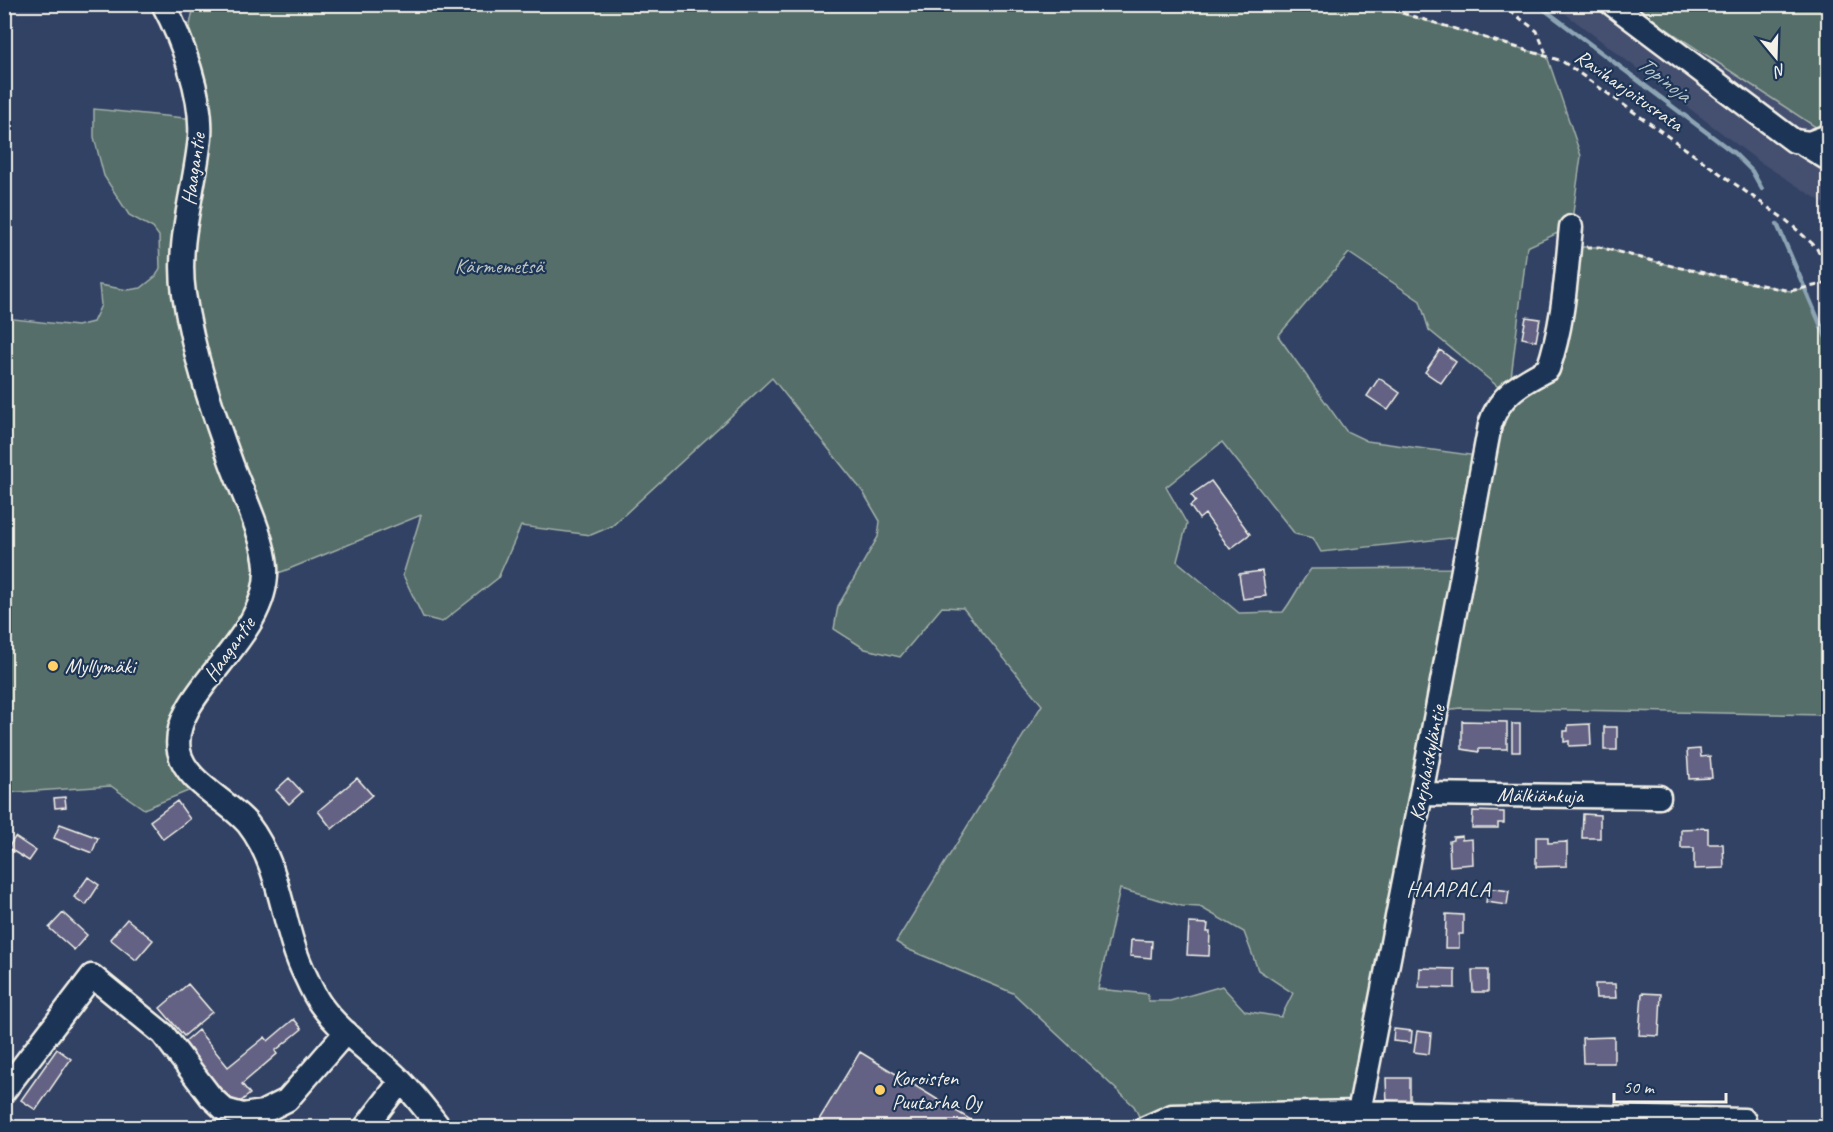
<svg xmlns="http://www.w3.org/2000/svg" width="1833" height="1132" font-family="Caveat,sans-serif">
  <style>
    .built { fill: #454f70 }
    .green { fill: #556e6a; stroke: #a4b0a9; stroke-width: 1.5; fill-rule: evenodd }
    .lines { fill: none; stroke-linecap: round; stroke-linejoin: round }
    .stream { stroke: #8ca4b3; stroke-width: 4.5 }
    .building { fill: #636284; stroke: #f4f1e8; stroke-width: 1.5 }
    .minor-casing { stroke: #f4f1e8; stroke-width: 27 }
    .path { stroke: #f4f1e8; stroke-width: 3; stroke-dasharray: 6 4.5; stroke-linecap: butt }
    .minor { stroke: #1d3557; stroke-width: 22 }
    .poi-dot { fill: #ffd166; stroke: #1d3557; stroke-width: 2 }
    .labels { text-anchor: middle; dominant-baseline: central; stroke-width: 4.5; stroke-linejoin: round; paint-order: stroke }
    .street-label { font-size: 21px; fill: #f4f1e8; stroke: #1d3557 }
    .park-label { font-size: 21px; fill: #bcc3bc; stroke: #1d3557 }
    .poi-label { font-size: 21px; fill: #f4f1e8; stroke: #1d3557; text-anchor: start }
    .water-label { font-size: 22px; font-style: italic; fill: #b7c4c9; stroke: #1d3557 }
    .neighbourhood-label { font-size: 22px; letter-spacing: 1.5px; fill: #f4f1e8; stroke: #1d3557 }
  </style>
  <rect width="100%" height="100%" fill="#324264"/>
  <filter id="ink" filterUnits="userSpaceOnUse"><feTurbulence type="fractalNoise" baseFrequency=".0167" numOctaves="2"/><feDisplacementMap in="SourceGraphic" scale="12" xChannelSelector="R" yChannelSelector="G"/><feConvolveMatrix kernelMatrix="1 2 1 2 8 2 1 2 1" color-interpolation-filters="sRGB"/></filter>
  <g filter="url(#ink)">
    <!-- built -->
    <path class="built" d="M1554 5H1828V206L1757 160Z"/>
    <!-- green -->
    <path class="green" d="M198 5H1372L1547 56 1581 156 1571 227 1527 247 1509 394 1548 369 1568 256 1583 247H1599L1676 267 1790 291 1805 288 1828 342V733L1824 715 1460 708 1437 711 1359 1112H1340L1337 1127H1144L1134 1106 1013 993 907 949 896 942 1042 705 963 608 942 607 900 657 865 649 834 629 838 606 878 537 880 521 863 492 772 378 612 526 591 535 521 526 498 578 442 622 423 617 403 575 421 515 284 571 258 579 174 760 191 790 144 809 111 786 5 793V318L77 326 93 322 101 305 99 285 128 290 141 288 156 276 160 268 159 236 153 228 129 215 104 176 94 137V109L185 118 208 116 188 35 193 10ZM1349 253 1420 301 1429 330 1508 395 1484 457 1367 441 1346 431 1278 336ZM1222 442 1295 534 1313 538 1321 552 1469 536 1464 568 1311 569C1300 583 1294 598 1283 612L1239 613 1177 561 1187 524 1166 487ZM1120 889 1182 906 1200 907 1244 932 1258 970 1293 993 1281 1017 1245 1011 1222 986 1170 1001H1148V994L1098 989Z
      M1635 5H1828V123L1817 128 1668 30Z"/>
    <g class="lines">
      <!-- stream -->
      <path class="stream" d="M1537 4 1734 153 1752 171 1762 189
        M1777 224 1828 342"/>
    </g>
    <!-- building -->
    <path class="building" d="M1526 317 1540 319 1536 341 1522 338Z
      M1440 350 1456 362 1441 383 1425 372Z
      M1379 378 1400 393 1388 410 1367 396Z
      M1211 481 1250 534 1230 549 1205 514 1199 519 1190 506 1196 501 1191 495Z
      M1262 571 1266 596 1243 599 1239 574Z
      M1462 721 1507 722V749H1479V752L1462 749Z
      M1512 724H1520V752H1512Z
      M1590 724 1591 745 1569 746V741L1564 742V731H1568V725Z
      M1604 727H1617V750H1604Z
      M1700 749 1701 757 1710 756 1712 778 1689 779 1687 750Z
      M289 778 302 792 289 804 276 790Z
      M357 778 372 795 332 829 318 811Z
      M65 797 66 807 55 808 54 798Z
      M177 801 190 819 163 839 150 821Z
      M1473 811 1504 812V823H1498V828H1472Z
      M1583 814 1600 815V838H1582Z
      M60 824 98 838 92 853 54 838Z
      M1708 828V844H1723L1724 868 1694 869V848H1681V829Z
      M1462 836V840L1472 839 1473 864 1450 866 1449 841 1453 840V837Z
      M15 837 36 851 29 861 8 848Z
      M1536 837H1548V843L1567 842V866L1536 867Z
      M88 877 99 885 86 905 74 897Z
      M1488 888 1509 891 1507 905 1486 902Z
      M63 913 87 935 74 950 49 928Z
      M1446 914 1463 915V934H1459V948H1445Z
      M127 919 153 940 136 960 110 939Z
      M1189 923 1208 924 1207 932H1210L1209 956 1187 955Z
      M1131 940 1152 941 1151 958 1130 956Z
      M1420 968 1455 969V988L1419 987Z
      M1472 970H1488V992H1473Z
      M188 984 212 1012 184 1036 160 1008Z
      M1595 984H1615L1616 998H1596Z
      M1642 993 1661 994 1659 1036 1639 1035Z
      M294 1019 302 1029 275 1051 277 1054 242 1084 250 1094 235 1106 183 1043 198 1030 228 1067 265 1037 268 1041Z
      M1394 1029 1412 1031 1411 1043 1393 1041Z
      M1417 1031 1431 1033 1429 1054 1414 1052Z
      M1614 1037V1063H1583L1582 1038Z
      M57 1049 71 1059 36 1110 21 1100Z
      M860 1052 984 1128H814Z
      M1386 1078H1410V1104H1387Z"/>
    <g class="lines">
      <!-- minor casing -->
      <g class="minor-casing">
        <path id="minor" d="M163 4C182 39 203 97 200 137 195 190 176 241 184 294 193 353 212 410 232 465 242 492 265 540 266 567 270 640 168 693 179 751 185 782 229 801 248 824 283 869 281 928 306 977 310 986 315 997 321 1005 342 1034 374 1054 399 1079 414 1094 427 1111 440 1128
          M1612 4 1794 141 1809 143 1828 136
          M1802 143 1828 159
          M1421 794 1659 797
          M4 1091 92 976 163 1034 211 1097 225 1110 243 1115 263 1112 287 1100 346 1032
          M1359 1112 1744 1120
          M365 1128 401 1081
          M1145 1128 1172 1116 1359 1112 1421 794 1490 425C1499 395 1521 383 1548 369 1564 323 1566 275 1571 227"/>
      </g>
      <!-- path -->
      <path class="path" d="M1372 4 1562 61 1787 221 1816 247 1828 270
        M1501 4 1537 31 1547 56
        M1586 247H1599L1676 267 1790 291 1828 283"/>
      <!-- minor -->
      <use href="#minor" class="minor"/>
    </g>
  </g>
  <!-- markers -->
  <g class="poi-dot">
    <circle cx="53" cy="666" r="6"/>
    <circle cx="880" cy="1090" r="6"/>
  </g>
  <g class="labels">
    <!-- street labels -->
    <g class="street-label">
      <text transform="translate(1629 90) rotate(35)">Raviharjoitusrata</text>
      <text transform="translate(193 169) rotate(-82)">Haagantie</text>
      <text transform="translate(229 649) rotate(-55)">Haagantie</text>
      <text transform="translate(1427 763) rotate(-79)">Karjalaiskyläntie</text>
      <text transform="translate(1540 795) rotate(1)">Mälkiänkuja</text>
    </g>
    <!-- park labels -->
    <g class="park-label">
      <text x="499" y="266">Kärmemetsä</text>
    </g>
    <!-- poi labels -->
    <g class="poi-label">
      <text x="65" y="666">Myllymäki</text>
      <text x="892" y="1078">Koroisten<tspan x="892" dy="24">Puutarha Oy</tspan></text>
    </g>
    <!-- water labels -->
    <g class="water-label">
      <text transform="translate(1664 79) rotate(37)">Topinoja</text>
    </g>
    <!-- neighbourhood labels -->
    <g class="neighbourhood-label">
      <text x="1449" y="889">HAAPALA</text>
    </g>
  </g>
  <!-- margin -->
  <rect width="1833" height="1132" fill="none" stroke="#1d3557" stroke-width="24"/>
  <rect x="12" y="12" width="1809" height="1108" fill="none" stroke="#f4f1e8" stroke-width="2" filter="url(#ink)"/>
  <!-- north arrow -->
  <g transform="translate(1776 57) rotate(161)" stroke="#1d3557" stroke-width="4.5" paint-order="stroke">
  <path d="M0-4.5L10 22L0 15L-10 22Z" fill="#f4f1e8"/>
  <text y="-9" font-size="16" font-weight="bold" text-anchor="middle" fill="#f4f1e8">N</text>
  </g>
  <!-- scale -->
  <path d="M1614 1093v9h112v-9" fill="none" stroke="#f4f1e8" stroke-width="3"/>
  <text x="1623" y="1093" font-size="18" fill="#f4f1e8" stroke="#1d3557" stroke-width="4.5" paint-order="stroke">50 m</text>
</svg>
